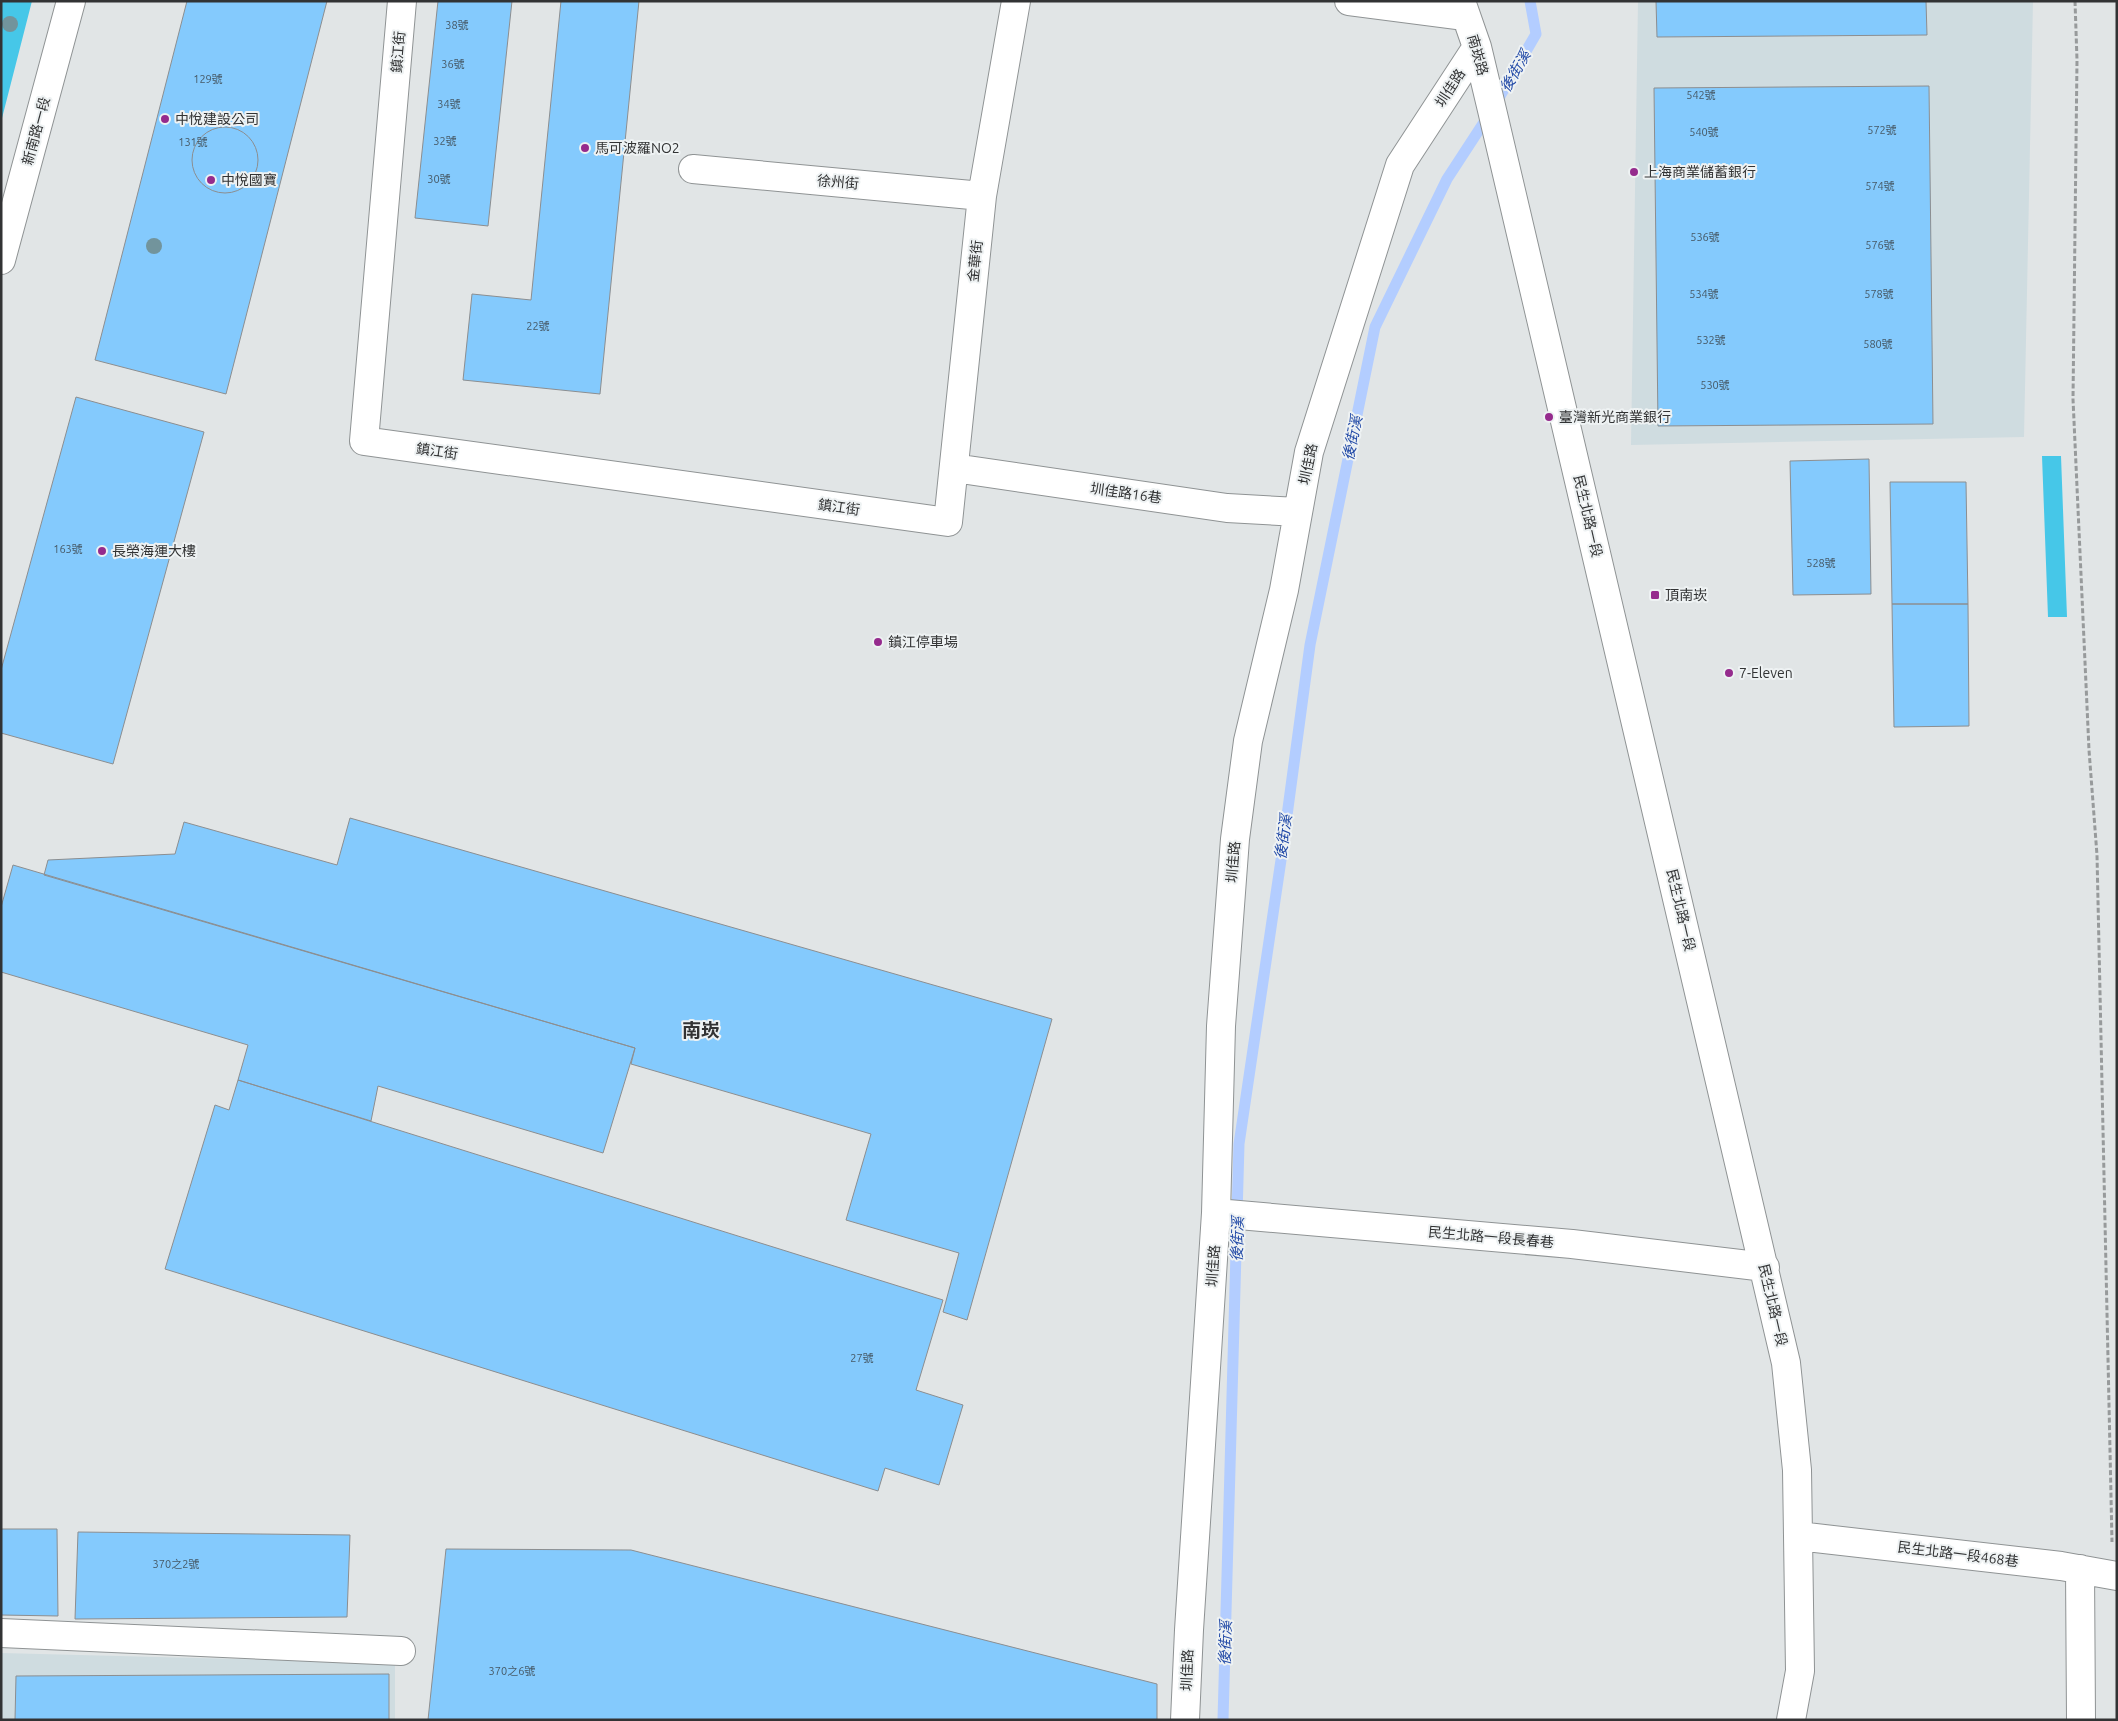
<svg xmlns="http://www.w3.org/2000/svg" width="2118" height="1721" font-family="Ubuntu,'Noto Sans TC',sans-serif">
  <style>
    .built { fill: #cfdce0 }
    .green { fill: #46c7e8 }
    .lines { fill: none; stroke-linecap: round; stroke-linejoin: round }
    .stream { stroke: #b3cdff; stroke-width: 11 }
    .building { fill: #84cafd; stroke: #8c8e90 }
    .minor-casing { stroke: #8f9394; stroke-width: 30 }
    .path { stroke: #979a9b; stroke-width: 3; stroke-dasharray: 5 2.5; stroke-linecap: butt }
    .minor { stroke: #fff; stroke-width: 28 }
    .tree { fill: #72949c }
    .poi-dot { fill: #952b8d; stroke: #eef2f3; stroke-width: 2 }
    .labels { text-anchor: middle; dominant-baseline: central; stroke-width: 4; stroke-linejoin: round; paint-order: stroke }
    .number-label { font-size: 11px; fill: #465966 }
    .street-label { font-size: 14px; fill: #323334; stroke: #eef2f3 }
    .poi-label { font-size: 14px; fill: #323334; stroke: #eef2f3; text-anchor: start }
    .water-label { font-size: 15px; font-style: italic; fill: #224aa7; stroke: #eef2f3 }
    .district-label { font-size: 19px; font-weight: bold; fill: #323334; stroke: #eef2f3 }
  </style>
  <rect width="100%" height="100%" fill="#e1e5e6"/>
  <!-- built -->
  <path class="built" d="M1638 1H2033L2024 437 1631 445Z
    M1 1653 395 1663V1720H1Z"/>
  <!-- green -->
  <path class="green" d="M1 1H32L1 122Z
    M2042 456H2061L2067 617H2048Z"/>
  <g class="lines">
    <!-- stream -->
    <path class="stream" d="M1223 1720 1239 1144 1281 860 1310 645 1375 327 1447 179 1492 110 1536 34 1530 1"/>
  </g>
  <!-- building -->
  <path class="building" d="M187 1H327L226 394 95 360Z
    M438 1H512L488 226 415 218Z
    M561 1H639L600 394 463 380 472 294 531 300Z
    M1656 1H1926L1927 35 1657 37Z
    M1929 86 1933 424 1658 426 1654 88Z
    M192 160a33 33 0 1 1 66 0a33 33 0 1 1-66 0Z
    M76 397 204 432 113 764 1 733V670Z
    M1869 459 1871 594 1793 595 1790 461Z
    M1890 482H1966L1968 604H1892Z
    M1892 604H1968L1969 726 1894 727Z
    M350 818 1052 1019 967 1320 943 1312 959 1253 846 1220 871 1134 631 1064 635 1048 44 875 48 860 175 854 184 822 337 865Z
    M13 865 635 1048 603 1153 378 1086 371 1121 238 1080 248 1045 1 972V907Z
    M238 1080 943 1300 916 1390 963 1405 939 1485 885 1468 878 1491 165 1269 215 1105 229 1110Z
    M1 1529H57L58 1616 1 1615Z
    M78 1532 350 1535 347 1617 75 1619Z
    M446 1549 631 1550 1157 1684V1720H428Z
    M389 1674V1720H15L16 1676Z"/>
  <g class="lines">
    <!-- minor casing -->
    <g class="minor-casing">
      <path id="minor" d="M402 1 364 441 948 522 982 196 1016 1
        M1349 1 1465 16
        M1461 1 1477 47 1492 110 1786 1363 1797 1470 1798 1536 1800 1671 1791 1720
        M693 169 982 196
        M1 260 71 1
        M954 468 1227 508 1298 512
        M1216 1213 1572 1244 1765 1267
        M1798 1536 2061 1566 2117 1576
        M2080 1569 2081 1720
        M1 1633 401 1651
        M1185 1720 1189 1630 1216 1213 1221 1026 1235 839 1248 741 1284 590 1309 452 1400 165 1477 47"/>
    </g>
    <!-- path -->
    <path class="path" d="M2075 1 2077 60 2073 399 2089 750 2097 855 2112 1542"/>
    <!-- minor -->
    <use href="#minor" class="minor"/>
  </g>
  <!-- trees -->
  <g class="tree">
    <circle cx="10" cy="24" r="8"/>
    <circle cx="154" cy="246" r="8"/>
  </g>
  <!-- markers -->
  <g class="poi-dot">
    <circle cx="165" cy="119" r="5"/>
    <circle cx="585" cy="148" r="5"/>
    <circle cx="1634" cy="172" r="5"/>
    <circle cx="211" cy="180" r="5"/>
    <circle cx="1549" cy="417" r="5"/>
    <circle cx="102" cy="551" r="5"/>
    <rect x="1650" y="590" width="10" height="10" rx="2.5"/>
    <circle cx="878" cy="642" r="5"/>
    <circle cx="1729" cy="673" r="5"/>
  </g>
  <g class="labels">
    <!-- number labels -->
    <g class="number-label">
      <text x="457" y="25">38號</text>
      <text x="453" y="64">36號</text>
      <text x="208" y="79">129號</text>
      <text x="1701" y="95">542號</text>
      <text x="449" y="104">34號</text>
      <text x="1882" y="130">572號</text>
      <text x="1704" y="132">540號</text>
      <text x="445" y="141">32號</text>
      <text x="193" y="142">131號</text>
      <text x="439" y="179">30號</text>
      <text x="1880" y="186">574號</text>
      <text x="1705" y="237">536號</text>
      <text x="1880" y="245">576號</text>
      <text x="1704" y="294">534號</text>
      <text x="1879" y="294">578號</text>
      <text x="538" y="326">22號</text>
      <text x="1711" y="340">532號</text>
      <text x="1878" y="344">580號</text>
      <text x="1715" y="385">530號</text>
      <text x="68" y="549">163號</text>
      <text x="1821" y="563">528號</text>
      <text x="862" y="1358">27號</text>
      <text x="176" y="1564">370之2號</text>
      <text x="512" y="1671">370之6號</text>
    </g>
    <!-- street labels -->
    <g class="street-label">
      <text transform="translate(398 52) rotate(-85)">鎮江街</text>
      <text transform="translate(1478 55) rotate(74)">南崁路</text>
      <text transform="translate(1450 88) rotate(-57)">圳佳路</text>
      <text transform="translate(36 131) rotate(-75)">新南路一段</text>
      <text transform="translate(838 182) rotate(5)">徐州街</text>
      <text transform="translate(975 261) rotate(-84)">金華街</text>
      <text transform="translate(437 451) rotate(8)">鎮江街</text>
      <text transform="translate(1308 464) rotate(-78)">圳佳路</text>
      <text transform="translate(1126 493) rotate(8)">圳佳路16巷</text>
      <text transform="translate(839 507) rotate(8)">鎮江街</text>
      <text transform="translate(1588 516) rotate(77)">民生北路一段</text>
      <text transform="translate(1233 862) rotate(-85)">圳佳路</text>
      <text transform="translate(1681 910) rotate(77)">民生北路一段</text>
      <text transform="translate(1491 1237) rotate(5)">民生北路一段長春巷</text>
      <text transform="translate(1213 1266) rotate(-86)">圳佳路</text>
      <text transform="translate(1773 1305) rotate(77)">民生北路一段</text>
      <text transform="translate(1958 1554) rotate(7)">民生北路一段468巷</text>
      <text transform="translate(1187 1670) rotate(-88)">圳佳路</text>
    </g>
    <!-- poi labels -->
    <g class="poi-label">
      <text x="175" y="119">中悅建設公司</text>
      <text x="595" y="148">馬可波羅NO2</text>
      <text x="1644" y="172">上海商業儲蓄銀行</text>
      <text x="221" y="180">中悅國寶</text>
      <text x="1559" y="417">臺灣新光商業銀行</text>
      <text x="112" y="551">長榮海運大樓</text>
      <text x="1665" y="595">頂南崁</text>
      <text x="888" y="642">鎮江停車場</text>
      <text x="1739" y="673">7-Eleven</text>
    </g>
    <!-- water labels -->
    <g class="water-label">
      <text transform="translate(1515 71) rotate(-60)">後街溪</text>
      <text transform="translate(1352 438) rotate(-78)">後街溪</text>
      <text transform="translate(1283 837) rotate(-82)">後街溪</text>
      <text transform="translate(1237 1239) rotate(-88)">後街溪</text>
      <text transform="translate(1225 1643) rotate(-88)">後街溪</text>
    </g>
    <!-- district labels -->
    <g class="district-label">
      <text x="701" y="1030">南崁</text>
    </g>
  </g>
  <!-- border -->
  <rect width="2118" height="1721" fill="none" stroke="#323334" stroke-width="5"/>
</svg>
